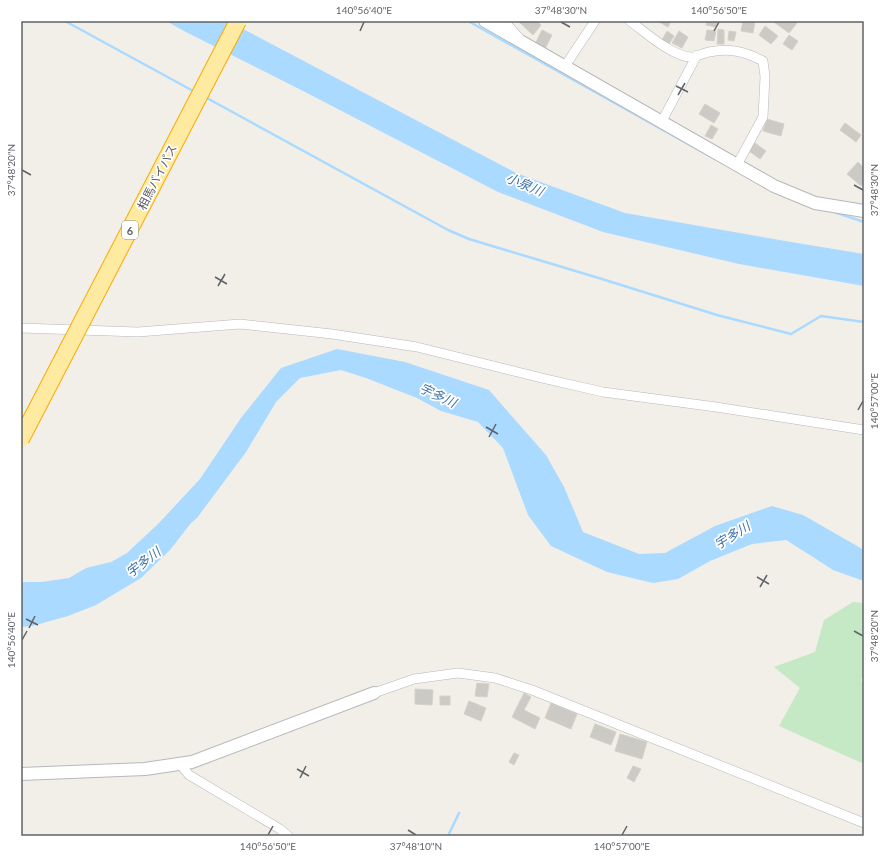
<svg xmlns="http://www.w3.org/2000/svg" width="885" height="857" font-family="Lato,'Noto Sans JP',sans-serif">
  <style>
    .green { fill: #c5e8c5 }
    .water { fill: #aadaff }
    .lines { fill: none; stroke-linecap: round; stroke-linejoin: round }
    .stream { stroke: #aadaff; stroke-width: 2.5 }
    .building { fill: #cccac5; stroke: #d6d1c6 }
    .minor-casing { stroke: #b5b8bc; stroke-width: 10 }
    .tertiary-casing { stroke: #b5b8bc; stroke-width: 14 }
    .minor { stroke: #fff; stroke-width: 9 }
    .tertiary { stroke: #fff; stroke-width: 12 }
    .trunk-bridge-casing { stroke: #f9ab00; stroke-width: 18; stroke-linecap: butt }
    .trunk-bridge { stroke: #feeaa1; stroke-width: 16 }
    .ticks { fill: none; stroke: #5f6368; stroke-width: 1.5 }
    .labels { text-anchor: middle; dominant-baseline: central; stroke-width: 3.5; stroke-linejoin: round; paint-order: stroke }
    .shield { fill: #fff; stroke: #8f9295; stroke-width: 1 }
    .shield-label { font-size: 11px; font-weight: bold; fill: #5f6368 }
    .street-label { font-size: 12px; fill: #5f6368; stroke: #fff }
    .water-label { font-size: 13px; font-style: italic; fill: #4174aa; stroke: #fff }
    .neatline { fill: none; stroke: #5f6368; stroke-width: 1.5 }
    .ticks-label { font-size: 10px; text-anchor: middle; fill: #5f6368 }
  </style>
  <rect width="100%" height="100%" fill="#f1efe8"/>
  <!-- green -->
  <path class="green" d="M853 602 864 603V674L861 680 864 687V764L779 726 800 688 774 667 815 652 824 620Z"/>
  <!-- water -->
  <path class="water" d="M166 21H228L516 173 625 213 785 241 864 254V286L739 264 603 232 498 192 305 92 184 31Z
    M337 349 405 362 489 390 546 455 564 487 583 532 639 554 665 553 715 526 772 506 803 515 864 550V581L833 570 813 557 786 540 752 544 710 561 678 579 653 583 607 572 551 546 528 515 503 448 478 422 441 411 417 398 366 378 341 370 300 378 276 402 246 452 197 518 191 523 170 550 141 578 96 605 68 616 32 626 21 627V583L23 582H42L69 578 86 568 111 562 127 553 159 523 200 479 241 418 281 368Z"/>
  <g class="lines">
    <!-- stream -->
    <path class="stream" d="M65 21 195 92
      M468 21 715 159
      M205 97 448 230 469 239 602 279 717 315 791 334 821 316 864 322
      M831 211 864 222
      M448 836 459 813"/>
  </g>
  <!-- building -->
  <path class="building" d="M518 21H537L541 25 533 35Z
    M657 21H671L668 27Z
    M707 21H717L716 27 706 25Z
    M743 21H755L753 33 741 31Z
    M774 21H794L797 23 789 33 774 22Z
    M765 26 778 36 771 44 759 35Z
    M718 29 724 30V44H717Z
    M542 30 552 35 545 49 535 44Z
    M707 30 716 31 714 41 705 40Z
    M667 31 674 36 669 44 662 40Z
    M679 31 688 37 682 48 672 43Z
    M729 31 736 32 734 41 728 40Z
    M789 35 798 41 792 50 783 44Z
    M705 104 720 113 714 123 699 114Z
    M767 119 784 124 781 136 763 131Z
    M845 123 861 135 856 142 840 130Z
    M711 125 718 129 712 139 705 136Z
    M755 143 766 151 760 159 749 151Z
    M858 162 864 168V182L861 186 847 174Z
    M477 683 489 684 487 697 475 696Z
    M415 689 433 690 432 705 415 704Z
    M524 693 531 697 524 710 540 718 535 729 512 717Z
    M440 696H450V705H440Z
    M469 701 486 708 481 721 464 714Z
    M551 703 577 714 571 729 545 718Z
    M595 724 616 732 611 745 590 737Z
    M620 734 647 742 642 759 615 751Z
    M514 753 519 755 514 765 509 762Z
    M633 766 641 769 634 782 627 778Z"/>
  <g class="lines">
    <!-- minor casing -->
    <g class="minor-casing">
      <path id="minor" d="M504 21 520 39
        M630 21C645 32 673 57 691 57 697 57 703 53 709 52 729 48 744 51 763 61L765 77 763 117 737 165
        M565 66 595 21
        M662 121 697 55
        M21 328 138 332 240 324 332 334 417 347 546 379 603 392 716 407 864 430
        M374 693 414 679 458 673 495 678 532 690 864 823
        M180 764 189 775 280 829 288 836"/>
    </g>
    <!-- tertiary casing -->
    <g class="tertiary-casing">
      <path id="tertiary" d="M485 21 774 186 815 203 864 211
        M21 774 145 769 192 762 374 693"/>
    </g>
    <!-- minor -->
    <use href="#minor" class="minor"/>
    <!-- tertiary -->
    <use href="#tertiary" class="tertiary"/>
    <!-- trunk-bridge casing -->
    <g class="trunk-bridge-casing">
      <path id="trunk-bridge" d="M21 439 238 21"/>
    </g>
    <!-- trunk-bridge -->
    <use href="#trunk-bridge" class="trunk-bridge"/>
  </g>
  <!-- ticks -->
  <path class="ticks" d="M561 22 570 27M360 31 364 22M714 31 719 22M676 86 688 92M678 95 685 83M22 170 31 175M854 185 863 190M215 277 227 284M218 286 225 274M858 410 863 401M486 427 498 434M489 437 496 424M757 577 769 584M760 587 767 575M26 619 38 625M29 628 35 616M854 631 863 636M22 640 27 631M297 769 309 776M300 778 306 766M408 830 416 835M268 835 273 826M622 835 627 826"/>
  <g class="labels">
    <!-- shield labels -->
    <rect class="shield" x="122" y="221" width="16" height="18" rx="3"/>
    <g class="shield-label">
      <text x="130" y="230">6</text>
    </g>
    <!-- street labels -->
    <g class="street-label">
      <text transform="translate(157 177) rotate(-63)">相馬バイパス</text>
    </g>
    <!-- water labels -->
    <g class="water-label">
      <text transform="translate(525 184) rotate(23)">小泉川</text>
      <text transform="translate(438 395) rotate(25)">宇多川</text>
      <text transform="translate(732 535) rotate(-32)">宇多川</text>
      <text transform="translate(143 562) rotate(-37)">宇多川</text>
    </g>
  </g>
  <!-- border -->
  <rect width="885" height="857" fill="none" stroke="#ffffff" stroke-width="44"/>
  <rect x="22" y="22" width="841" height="813" class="neatline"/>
  <g class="ticks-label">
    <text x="364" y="14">140°56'40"E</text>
    <text x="561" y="14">37°48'30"N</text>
    <text x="719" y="14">140°56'50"E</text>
    <text transform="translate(11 170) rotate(-90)" y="4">37°48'20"N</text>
    <text transform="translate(874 190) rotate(-90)" y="4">37°48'30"N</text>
    <text transform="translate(874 401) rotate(-90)" y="4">140°57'00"E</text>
    <text transform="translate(874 636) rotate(-90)" y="4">37°48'20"N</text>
    <text transform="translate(11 640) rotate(-90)" y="4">140°56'40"E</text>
    <text x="268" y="850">140°56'50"E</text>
    <text x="416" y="850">37°48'10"N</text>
    <text x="622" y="850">140°57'00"E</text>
  </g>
</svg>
